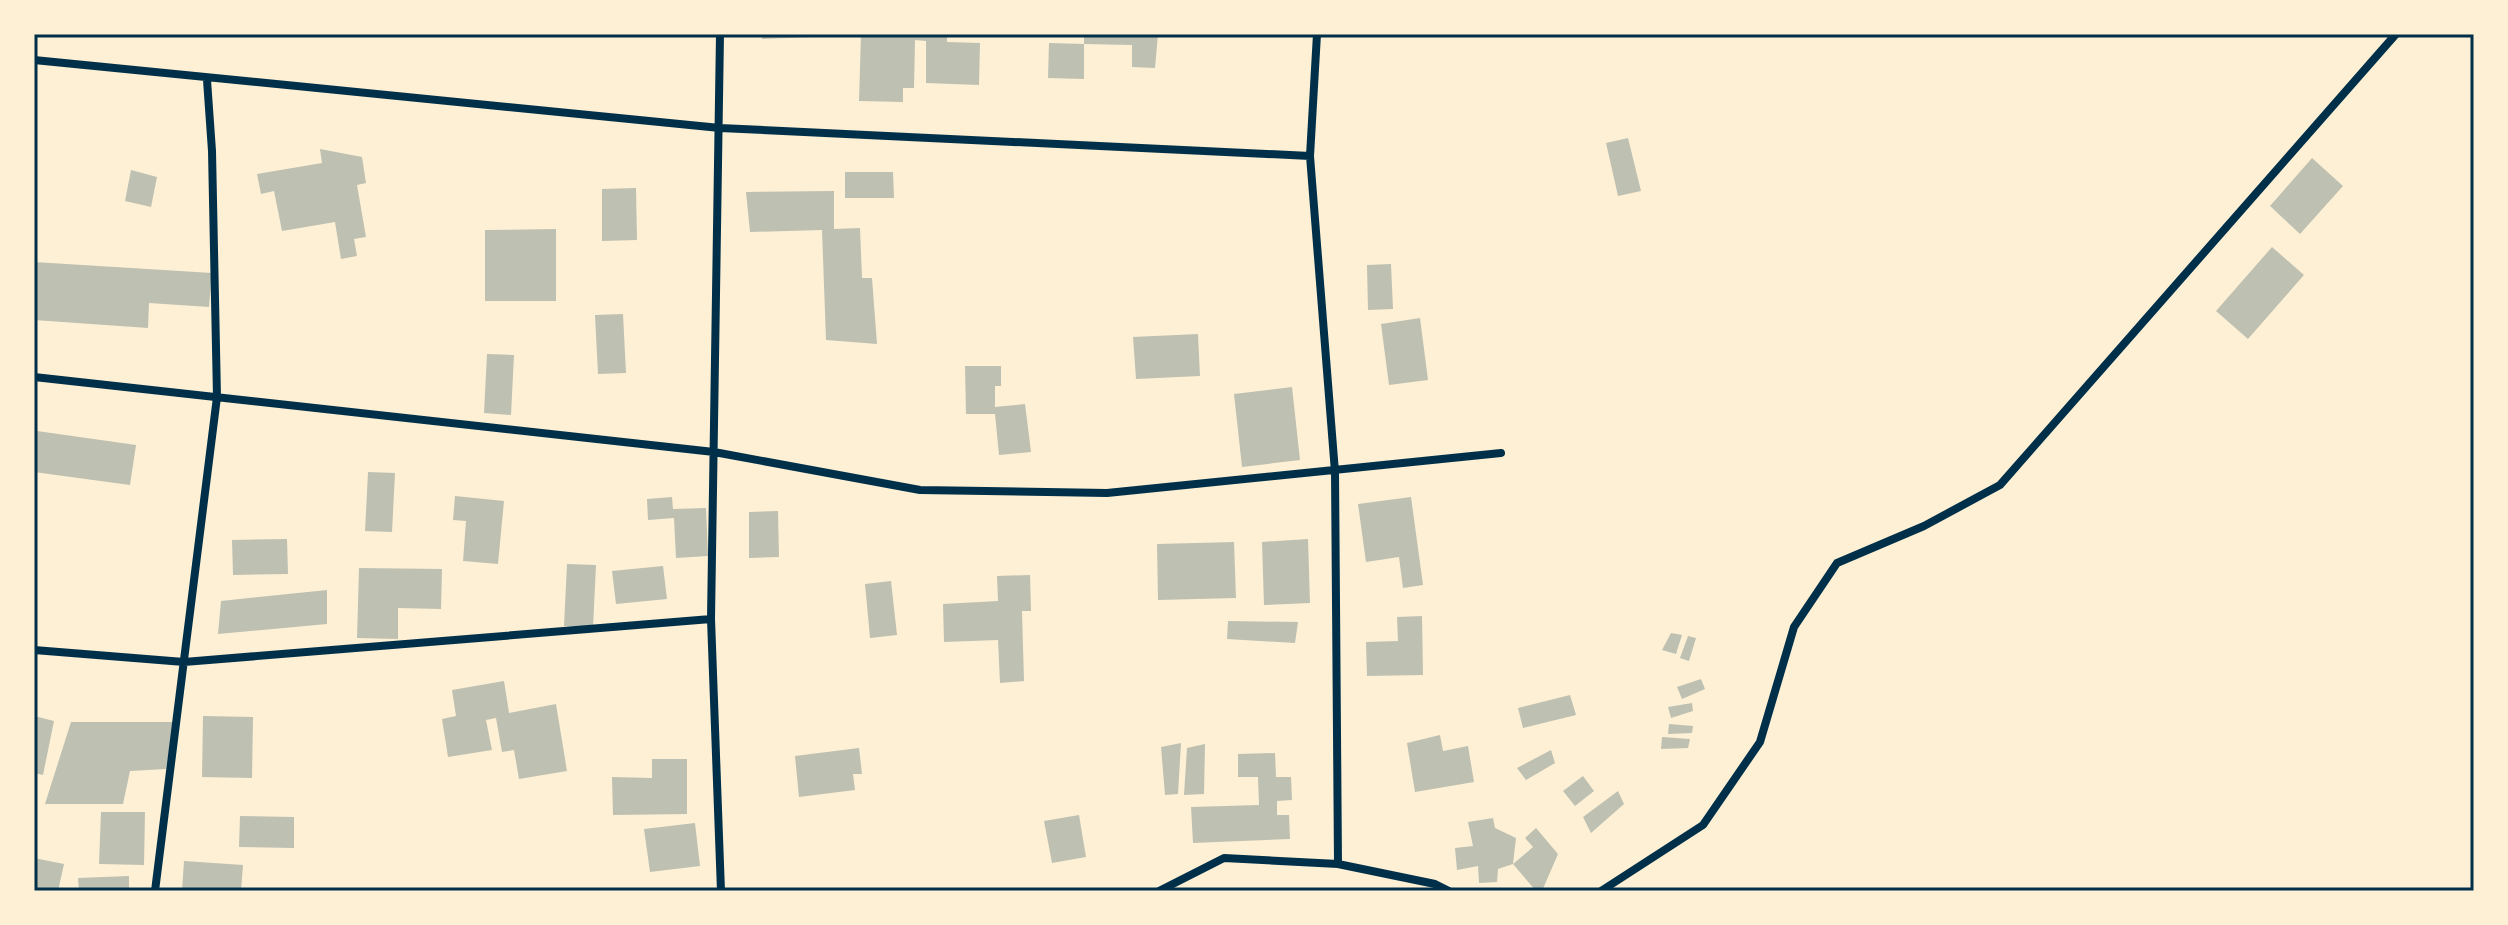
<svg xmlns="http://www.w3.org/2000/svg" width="2508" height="925" font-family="'Fira Sans Condensed',sans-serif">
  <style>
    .building { fill: #bec0b2 }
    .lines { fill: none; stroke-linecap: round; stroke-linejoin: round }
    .minor { stroke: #003049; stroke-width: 8 }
    .neatline { fill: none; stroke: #003049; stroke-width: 3 }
  </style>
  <rect width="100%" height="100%" fill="#fdf0d5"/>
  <!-- building -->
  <path class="building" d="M762 34H812V37L762 39Z
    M861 34H947V42L980 43 979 85 926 83V41L915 40 914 88H903V102L859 101Z
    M1084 34H1158L1155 68 1132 67V45L1084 44Z
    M1049 43 1084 44V79L1048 78Z
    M1628 138 1641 191 1618 196 1606 143Z
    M320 149 362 157 366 183 357 185 366 237 354 239 357 256 341 259 335 222 282 231 274 191 261 194 257 174 322 163Z
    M2312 158 2343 186 2300 234 2270 206Z
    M131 170 157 177 151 207 125 201Z
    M845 172H893L894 198H845Z
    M636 188 637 240 602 241V189Z
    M834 191V229L860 228 862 278H872L877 344 826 340 822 230 750 232 746 192Z
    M556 229V301H485V230Z
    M2272 247 2304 275 2248 339 2216 311Z
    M34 262 212 273 209 307 149 303 148 328 34 320Z
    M1391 264 1393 309 1368 310 1367 265Z
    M623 314 626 373 598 374 595 315Z
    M1420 318 1428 380 1389 385 1381 324Z
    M1198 334 1200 376 1136 379 1133 337Z
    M487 354 514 355 511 415 484 413Z
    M965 366H1001V386H995V407L1025 404 1031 452 999 455 995 414H966Z
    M1292 387 1300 460 1242 467 1234 394Z
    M37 431 136 445 130 485 34 472Z
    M368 472 395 473 392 532 365 531Z
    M455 496 504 501 498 564 463 561 466 521 453 520Z
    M672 497 673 509 706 508 708 556 676 558 674 518 648 520 647 499Z
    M1411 497 1423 585 1403 588 1399 557 1366 562 1358 504Z
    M778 511 779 557 749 558V512Z
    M287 539 288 574 233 575 232 540Z
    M1308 539 1310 603 1264 605 1262 542Z
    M1234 542 1236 598 1158 600 1157 544Z
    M567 564 596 565 593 628 564 626Z
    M663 566 667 599 616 604 612 571Z
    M359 568 442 569 441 609 398 608V639L357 638Z
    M1030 575 1031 611H1022L1024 681 1000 683 998 640 944 642 943 604 998 601 997 576Z
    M891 581 897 635 870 638 865 584Z
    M327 590V624L218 634 221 601Z
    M1422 616 1423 675 1367 676 1366 642 1398 641 1397 617Z
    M1228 621 1298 622 1295 643 1227 639Z
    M1671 633 1682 635 1676 654 1662 650Z
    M1688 636 1696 638 1689 661 1680 658Z
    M1701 679 1705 689 1682 699 1677 687Z
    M504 681 509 713 556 704 567 771 519 779 514 750 502 752 496 718 486 720 492 750 448 757 442 719 456 716 452 690Z
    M1570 695 1576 715 1523 728 1518 708Z
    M1692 703 1693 711 1671 718 1668 707Z
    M34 716 54 721 43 775 34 773Z
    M203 716 253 717 252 778 202 777Z
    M71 722H174L166 769 130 771 123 804H45Z
    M1669 724 1693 726 1692 733 1668 734Z
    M1440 735 1443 751 1468 746 1474 782 1415 792 1407 743Z
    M1662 737 1690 739 1688 748 1661 749Z
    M1181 743 1178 794 1165 795 1161 747Z
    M1205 744 1204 794 1184 795 1187 748Z
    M859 748 862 774H853L855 790 799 797 795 756Z
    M1551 750 1555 763 1526 780 1517 768Z
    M1275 753 1276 777H1291L1292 800 1277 801V815H1289L1290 839 1193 843 1191 807 1259 805 1258 777H1238V754Z
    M652 759H687V814L613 815 612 777 652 778Z
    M1583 776 1594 791 1575 806 1563 791Z
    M1618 791 1624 804 1591 833 1583 817Z
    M101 812H145L144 865 99 864Z
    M1079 815 1086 857 1052 863 1044 821Z
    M240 816 294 817V848L239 847Z
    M1493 818 1495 828 1516 838 1513 864 1498 869 1497 882 1479 883 1478 866 1457 870 1455 848 1473 846 1468 822Z
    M695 823 700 866 650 872 644 829Z
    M1536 828 1558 854 1542 891H1536L1513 864 1533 847 1525 838Z
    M34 858 64 864 58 891H34Z
    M184 861 243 865 241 891H182Z
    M129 876V891H79L78 878Z"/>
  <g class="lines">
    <!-- minor -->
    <path class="minor" d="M720 34 711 619 721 891
      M1317 34 1310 156 1335 472 1338 864
      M34 60 720 128 1310 156
      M34 377 714 452 920 490 1107 493 1501 453
      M34 650 184 662 711 619
      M155 891 217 397 212 151 207 80
      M1159 891 1224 858 1338 864 1435 884 1449 891
      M1601 891 1703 825 1760 742 1794 627 1837 563 1924 526 2000 485 2396 34"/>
  </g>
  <!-- border -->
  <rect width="2508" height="925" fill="none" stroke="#fdf0d5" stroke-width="72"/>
  <rect x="36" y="36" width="2436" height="853" class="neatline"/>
</svg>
